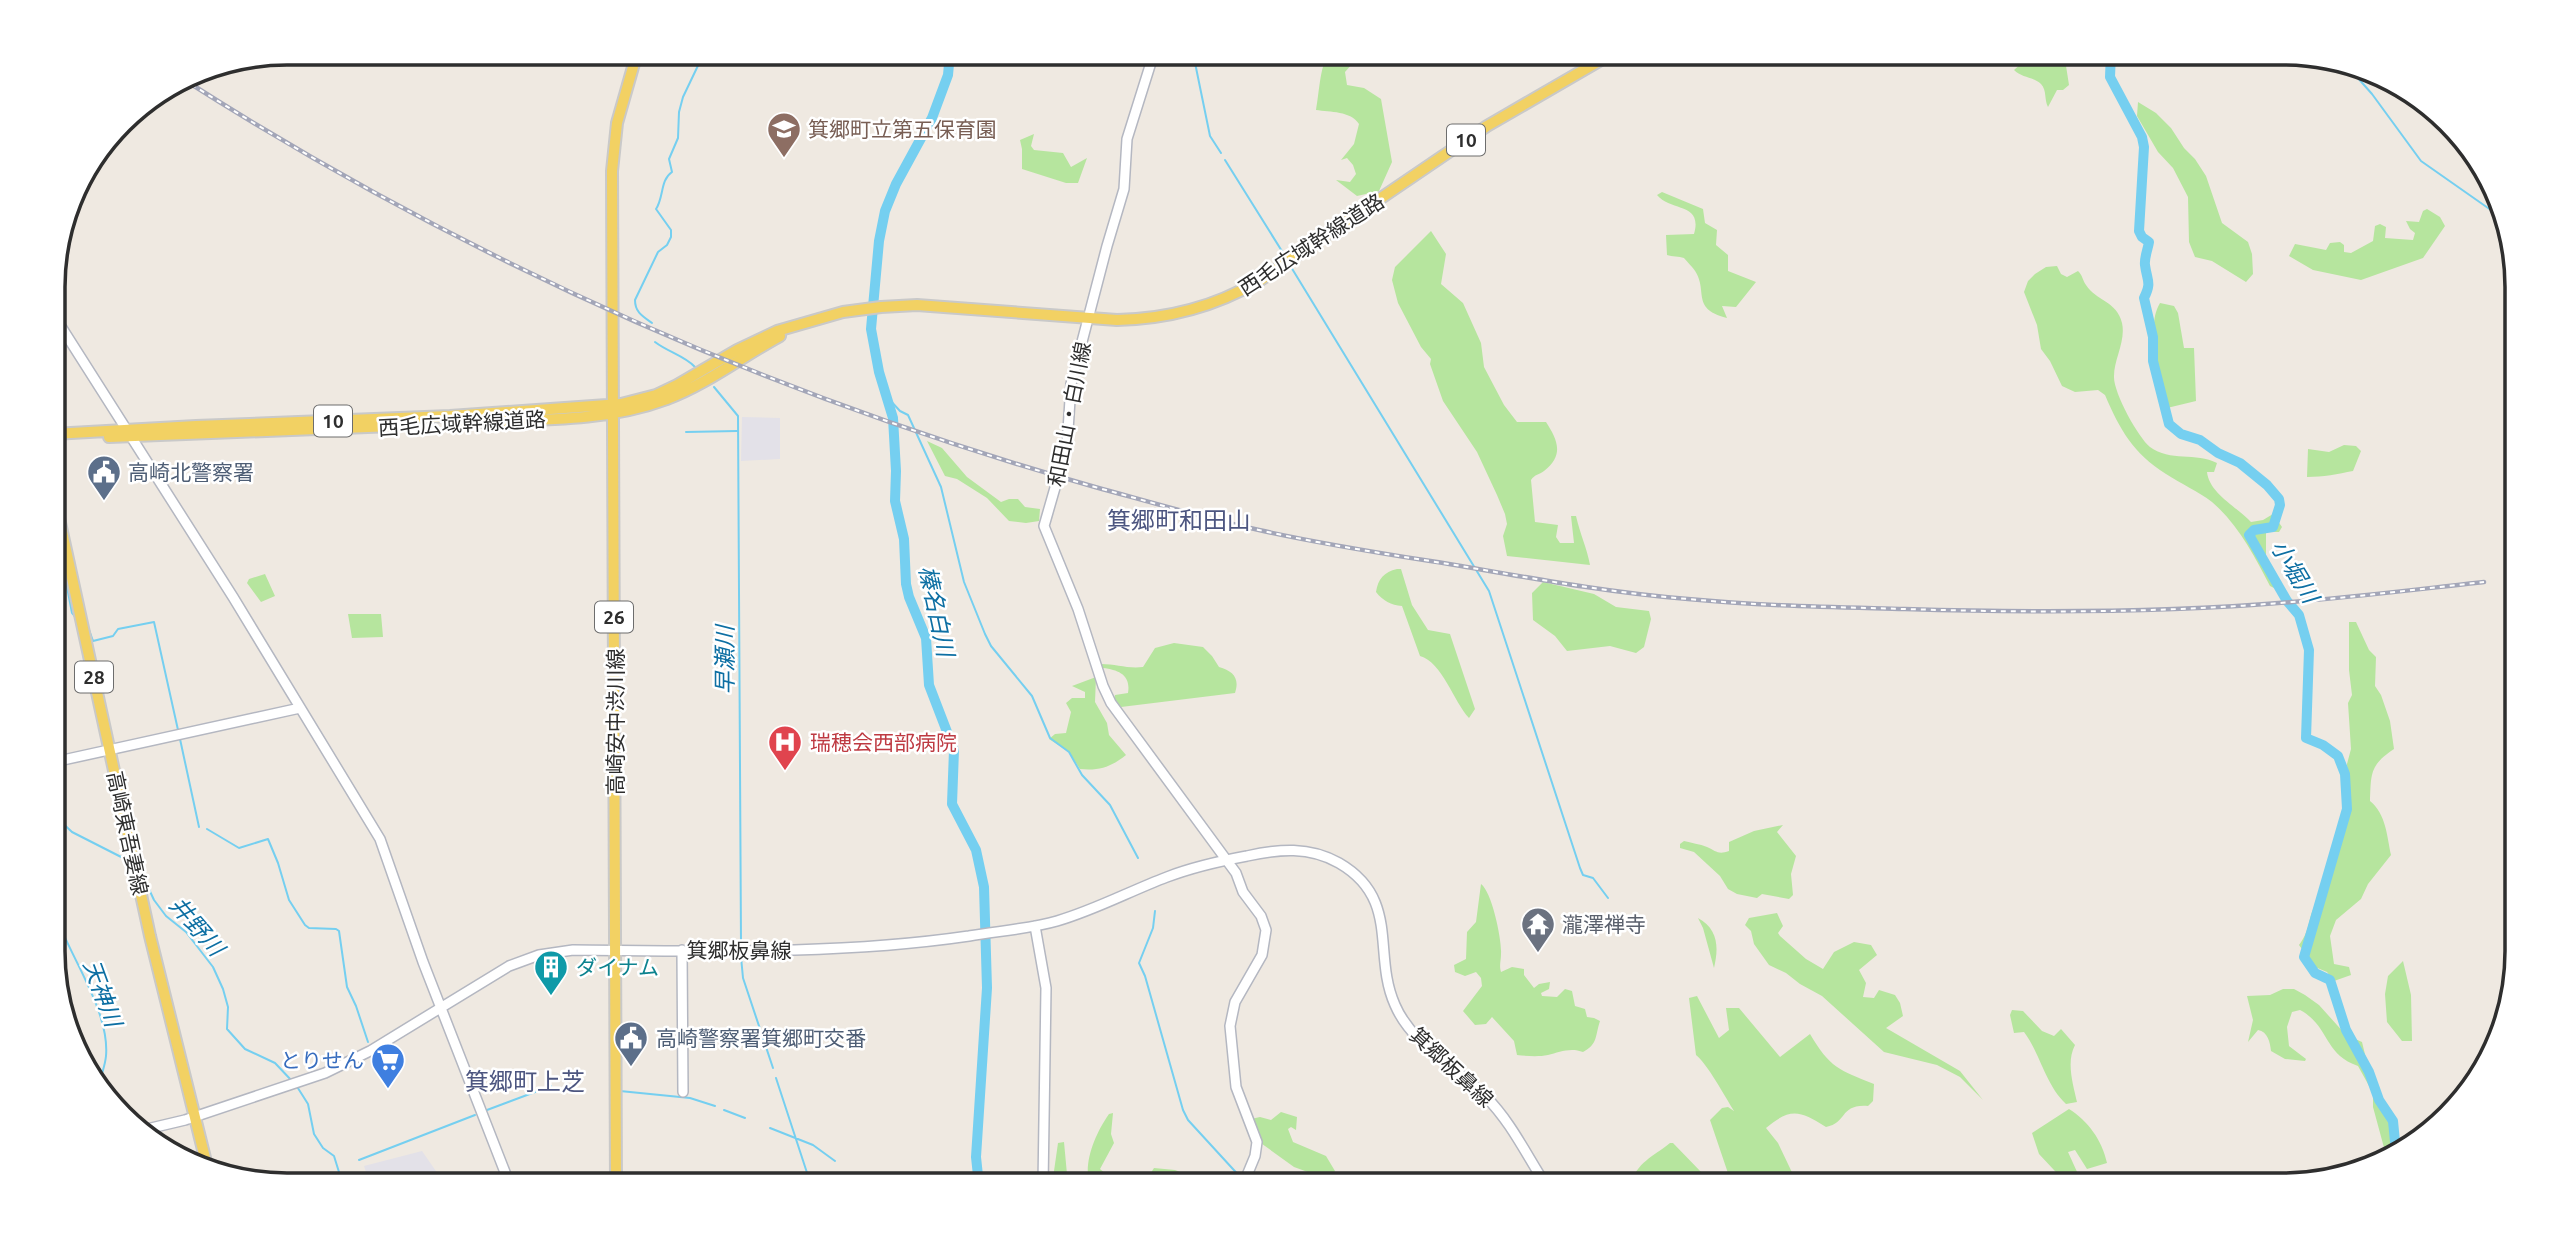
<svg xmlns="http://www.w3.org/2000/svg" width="2570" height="1238" font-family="Ubuntu,'Noto Sans JP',sans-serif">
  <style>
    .industrial { fill: #e3e1e8 }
    .green { fill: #b6e59e }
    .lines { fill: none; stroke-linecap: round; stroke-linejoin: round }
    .stream { stroke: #75cff0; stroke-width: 2 }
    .river { stroke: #75cff0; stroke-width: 10 }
    .secondary-casing { stroke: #b4b7c1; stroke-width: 12 }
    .primary-casing { stroke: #c9c9c9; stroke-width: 14 }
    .secondary { stroke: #fff; stroke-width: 9 }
    .primary { stroke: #f2d163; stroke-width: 10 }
    .rail-casing { stroke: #a3a6b8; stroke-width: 4.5 }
    .rail { stroke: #fff; stroke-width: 2; stroke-dasharray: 5; stroke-linecap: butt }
    .labels { text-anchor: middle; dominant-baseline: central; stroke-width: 5; stroke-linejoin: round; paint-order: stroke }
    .shield { fill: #fff; stroke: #6d6d6d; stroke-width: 2 }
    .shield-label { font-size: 19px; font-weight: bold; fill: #2e2e2e }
    .education-label { font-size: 21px; fill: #785e54; stroke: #fff; text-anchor: start }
    .street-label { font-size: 21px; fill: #2e2e2e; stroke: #fff }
    .service-label { font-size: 21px; fill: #4e5e75; stroke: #fff; text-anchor: start }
    .health-label { font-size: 21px; fill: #be3a42; stroke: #fff; text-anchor: start }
    .worship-label { font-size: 21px; fill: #5b616d; stroke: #fff; text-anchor: start }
    .culture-label { font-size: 21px; fill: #0d838f; stroke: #fff; text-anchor: start }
    .shop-label { font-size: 21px; fill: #366cbe; stroke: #fff; text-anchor: end }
    .water-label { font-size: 23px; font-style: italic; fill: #0d6fa3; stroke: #fff }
    .quarter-label { font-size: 24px; fill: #4d5680; stroke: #fff }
    .rim { fill: none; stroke: #2e2e2e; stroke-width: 3.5 }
  </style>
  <rect width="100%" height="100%" fill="#efe9e1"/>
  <!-- industrial -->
  <path class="industrial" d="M742 417 780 418V459L741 461Z
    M422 1151 438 1174 441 1185H364L363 1180 368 1178 364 1166Z"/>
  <!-- green -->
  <path class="green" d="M1342 53 1352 64 1345 72 1347 85 1364 88 1381 99 1392 162 1379 191 1357 196 1336 180 1350 182 1356 174 1353 165 1347 158 1341 160 1354 144 1359 124C1351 111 1330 112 1316 110 1319 95 1320 66 1328 55Z
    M2033 53H2064L2069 85 2063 90H2057L2048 107C2044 100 2047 90 2041 84 2034 77 2022 78 2014 70Z
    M2138 102 2156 113 2171 128 2184 148 2195 159 2206 176 2222 223 2248 242 2252 254 2253 274 2246 282 2212 261 2195 257 2189 242 2188 197 2173 168 2158 152 2137 116Z
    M1034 134 1031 146 1034 150 1063 153 1071 167 1087 158 1078 183H1066L1022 169V149L1020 140Z
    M1662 192 1703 209 1705 223 1717 230 1716 245 1728 255V271L1756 282 1736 307 1722 306 1727 318C1688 308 1711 289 1692 267 1691 266 1685 259 1684 258 1679 256 1672 257 1667 255L1666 235 1694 234C1703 202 1671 212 1657 195Z
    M2427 209 2440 217 2445 226 2423 258 2361 280 2313 270 2289 256 2295 244 2326 250 2330 243 2340 242 2344 245V252L2351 253 2373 241 2375 226 2380 224 2386 227 2385 238 2413 240 2415 233 2410 229 2406 221 2419 222 2423 211Z
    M1431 231 1446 254 1441 284 1463 303 1481 343 1484 367 1504 405 1517 422H1546C1557 439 1565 455 1544 471 1539 475 1535 474 1531 480L1535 522 1558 525 1556 537 1560 543H1574L1571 516H1576C1580 534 1587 548 1590 565L1507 556 1503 536 1507 524 1505 514 1497 495 1477 452 1443 401 1430 364 1431 359 1421 347 1398 303 1392 280 1395 267Z
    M2057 266 2061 274 2067 277 2078 271C2083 276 2082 279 2086 285 2096 301 2117 301 2122 323 2126 341 2114 359 2114 376 2113 392 2138 437 2150 447 2170 462 2196 452 2217 463L2214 472H2207C2209 493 2237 507 2251 522L2263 520 2273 514 2282 527 2279 532H2266V556L2274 588 2270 586C2255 557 2238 524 2212 502 2198 491 2181 484 2166 474 2133 453 2120 430 2105 395L2098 390 2075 392 2062 386 2050 361 2041 349 2037 325 2024 292 2028 281 2035 274 2046 267Z
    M2160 303 2174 306 2178 313 2184 348H2194L2196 401 2167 408C2163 379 2144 329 2160 303Z
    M927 441 942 448 967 477 1001 502 1009 499H1018L1025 507 1040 509 1039 521 1026 523 1009 521 987 498 957 479 945 476Z
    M2344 445 2356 446 2361 451 2353 471C2338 474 2323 477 2307 477L2308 449 2329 452Z
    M1397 569H1401L1412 605 1428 630 1450 634 1475 709 1469 718C1454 702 1442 662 1420 656L1402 606C1391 605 1383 601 1376 592 1378 579 1384 572 1397 569Z
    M265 574 275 596 261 602 247 583 249 579Z
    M1543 582 1594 594 1616 607 1649 611 1651 619 1644 647 1636 653 1610 646 1567 651 1555 636 1533 620 1532 593Z
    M348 614H381L383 637 352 638Z
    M2349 622H2356L2369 650 2376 657 2375 686 2381 695 2390 721 2394 749C2370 765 2371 773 2370 801 2386 814 2387 836 2391 855L2368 884 2361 899 2336 920 2330 936 2334 964 2349 967 2351 975 2334 981 2327 972 2315 967 2299 945C2314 926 2305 912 2324 894L2349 809 2347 764 2351 749 2348 703 2352 695 2349 670Z
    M1174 643 1203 647 1212 656 1219 667C1233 671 1240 678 1235 693L1121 707 1114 700 1115 695 1128 693C1131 675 1119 670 1103 668L1101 664C1116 664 1128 669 1143 667L1155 648Z
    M1096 677 1095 702 1107 723 1109 735 1126 755C1111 767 1099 771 1080 769L1069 752 1049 739 1055 734 1066 733 1071 712 1066 703 1072 698H1085V692L1072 686Z
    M1783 825 1777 832 1796 856 1791 874 1793 895 1789 899 1762 894 1757 898 1737 894 1728 889 1720 876 1694 852 1680 848V844L1684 841C1691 843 1700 844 1707 847 1716 851 1718 855 1729 851V842L1754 831Z
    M1481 884C1492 892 1502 940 1501 954 1501 961 1499 965 1501 972L1512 967 1524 969V975L1534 988 1539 984 1550 982 1549 989 1541 993 1542 996 1557 997 1565 989 1572 991 1575 1006 1585 1009 1587 1017 1594 1018 1600 1021C1595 1036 1598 1044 1583 1052 1571 1047 1559 1052 1548 1055 1538 1057 1527 1056 1517 1055L1514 1041 1492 1017 1486 1024 1475 1025 1463 1011 1482 986 1481 978 1476 972 1465 976 1455 972 1454 965 1466 959 1467 932 1476 922Z
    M1777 913 1783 926 1778 933 1780 936 1806 959 1823 969 1834 952 1854 942 1871 945 1877 955 1859 970 1866 983 1863 997 1874 998 1879 990 1895 995 1900 1003 1903 1016 1886 1028 1960 1071 1983 1100 1960 1077 1937 1065 1884 1052 1822 996 1800 984 1786 973 1769 965 1754 944 1751 931 1745 925 1749 918Z
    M1698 918C1718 929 1719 947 1714 968L1703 928Z
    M2403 961 2411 995 2412 1041H2402L2387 1022 2385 994 2388 976Z
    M2283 989H2294L2305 995 2319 1005 2346 1035 2362 1042 2369 1071 2378 1093 2388 1108 2395 1136 2402 1150 2386 1155 2373 1107V1093L2358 1066C2323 1054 2330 1026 2300 1010L2292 1012 2287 1027 2289 1046 2306 1059 2305 1061 2285 1059 2271 1051C2270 1042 2268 1032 2258 1030L2248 1042 2253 1020 2247 996 2270 995Z
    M1697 996 1719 1038 1729 1030 1726 1008H1739L1780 1057 1810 1034C1830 1068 1839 1070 1874 1084L1873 1101 1868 1106C1839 1104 1848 1123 1826 1127 1800 1111 1791 1107 1766 1128L1778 1143 1798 1185H1732L1710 1120 1722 1108 1728 1107 1734 1111C1726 1098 1706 1062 1696 1055L1689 998Z
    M2012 1010 2023 1011 2042 1031 2054 1036 2061 1029 2075 1045C2066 1062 2073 1084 2077 1102L2066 1104C2045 1084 2041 1055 2024 1032L2014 1033 2010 1015Z
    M2069 1109C2088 1121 2102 1140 2107 1163L2087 1169 2075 1150 2068 1152 2083 1185H2068L2039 1154 2032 1133Z
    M1281 1112 1297 1117 1296 1130 1291 1127 1288 1129 1293 1142 1326 1156 1335 1171 1325 1183 1316 1175 1294 1167 1258 1141 1251 1119 1260 1117 1271 1120Z
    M1113 1113 1111 1134 1114 1143 1100 1169 1107 1175 1105 1181 1098 1185 1088 1176C1086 1156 1097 1131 1109 1114Z
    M1064 1142 1068 1185H1052L1058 1143Z
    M1670 1143H1673L1703 1174 1719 1185H1669L1663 1176 1657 1175 1658 1185H1629C1639 1161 1651 1158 1670 1143Z
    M1154 1168 1175 1170 1191 1176 1196 1185 1183 1183 1182 1185H1143Z"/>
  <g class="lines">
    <!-- stream -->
    <path class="stream" d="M1193 53 1210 136 1221 153
      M2354 67 2357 77 2372 94 2421 161 2498 215
      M1225 160 1285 256
      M1291 267 1489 591 1580 868 1583 875 1593 878 1608 898
      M652 323C642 316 635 312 635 300L658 252 667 245 671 237V230L656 209C664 197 660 180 672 172L669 159 678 138 679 112 683 97 704 53
      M655 342C668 352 685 356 695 367
      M714 387 738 416 741 942
      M888 398 900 411 908 415 941 487 964 582 985 634 991 646 1032 696 1050 738 1069 752 1082 775 1110 805 1138 858
      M686 432 737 431
      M54 564 63 566 72 613 76 618
      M88 627 93 641 113 636 118 629 154 622 178 730
      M180 739 199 827
      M54 815 72 832 129 861
      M207 829 239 848 268 839 278 863 289 900 305 925 309 928 336 929 339 931 347 987 356 1006 368 1042
      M141 872 154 900 166 916 186 932 213 967 223 989 228 1007 227 1029 245 1049 275 1063 292 1081
      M54 911C68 954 110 1010 106 1056 105 1067 100 1077 99 1088
      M1155 911 1153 928 1139 963 1145 976 1183 1110 1188 1120 1243 1180
      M741 957 743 978 773 1068
      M776 1078 811 1185
      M296 1085 308 1104 314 1134 323 1148 334 1156 343 1185
      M620 1091 690 1098 715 1106
      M487 1110 551 1086
      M724 1110 745 1118
      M770 1128 813 1145 835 1161
      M359 1160 475 1115
      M856 1176 868 1185
      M282 1185 300 1179"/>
    <!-- river -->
    <path class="river" d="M950 53 948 75 932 118 896 184 885 211 879 241 871 329 879 372 893 418 896 471 895 501 904 539 906 584 909 597 926 638 929 685 954 750 952 804 976 850 984 887 987 988 976 1157 979 1185
      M2111 53 2110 77 2142 137 2144 147 2139 231 2142 237 2149 242C2148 249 2144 258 2145 265 2147 281 2152 282 2144 298L2153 337V361L2169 424 2181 434 2200 440 2218 453 2240 463 2267 485 2279 499 2280 505 2273 527 2254 530 2249 535 2287 601 2299 615 2309 650 2306 738 2323 745 2338 756 2345 774 2347 809 2304 957 2315 973 2330 980 2346 1030 2369 1072 2379 1100 2393 1121 2396 1152"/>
    <!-- secondary casing -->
    <g class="secondary-casing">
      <path id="secondary" d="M1154 53 1127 139 1124 189 1107 246 1071 384 1067 446 1044 526 1078 609 1103 686 1111 703 1236 873 1243 892 1261 916 1266 930 1262 955 1235 1002 1230 1026 1236 1087 1257 1142 1255 1156 1243 1185
        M53 314 233 597 380 839 423 962 510 1185
        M54 762 300 708
        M1035 926 1046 988 1043 1185
        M682 950 683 1092
        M147 1129 185 1120 325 1073 370 1051 509 966 539 955 573 950C705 951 839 955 969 936 998 931 1029 929 1057 921 1095 910 1130 891 1167 877 1193 867 1220 861 1247 856 1279 849 1309 846 1339 863 1401 899 1372 954 1395 1005 1412 1045 1457 1067 1486 1097 1511 1122 1527 1156 1546 1185"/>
    </g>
    <!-- primary casing -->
    <g class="primary-casing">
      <path id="primary" d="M465 422C533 419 603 423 667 399 707 384 743 356 780 336
        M53 434 196 426 450 416 621 404 656 395 677 385 737 350 777 331 843 312 881 307 917 305 1117 320C1169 319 1214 307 1259 281L1487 126 1613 53
        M109 437 393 426
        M54 495 150 936 208 1170
        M616 1185 612 171 617 123 637 53"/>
    </g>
    <!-- secondary -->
    <use href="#secondary" class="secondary"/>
    <!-- primary -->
    <use href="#primary" class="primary"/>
    <!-- rail casing -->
    <g class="rail-casing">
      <path id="rail" d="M183 79C465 259 773 396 1095 487 1150 502 1204 518 1259 530 1325 545 1393 555 1461 566 1536 579 1612 593 1688 599 1761 606 1833 607 1905 609 2034 613 2163 613 2292 602 2356 597 2420 589 2484 582"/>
    </g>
    <!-- rail -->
    <use href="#rail" class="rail"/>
  </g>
  <!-- icons -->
  <defs>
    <g id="school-pin" transform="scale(1.75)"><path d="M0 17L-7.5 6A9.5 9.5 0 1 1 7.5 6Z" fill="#8d6e63" stroke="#fff"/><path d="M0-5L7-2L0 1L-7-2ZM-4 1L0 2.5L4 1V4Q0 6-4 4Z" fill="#fff"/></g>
    <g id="civic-pin" transform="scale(1.75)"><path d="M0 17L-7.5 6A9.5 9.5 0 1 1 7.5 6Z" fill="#5c6f8a" stroke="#fff"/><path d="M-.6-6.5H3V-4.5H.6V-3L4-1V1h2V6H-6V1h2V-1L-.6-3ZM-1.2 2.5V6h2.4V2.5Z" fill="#fff"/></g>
    <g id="hospital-pin" transform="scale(1.75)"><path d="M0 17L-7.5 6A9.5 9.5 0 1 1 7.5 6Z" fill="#e0444e" stroke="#fff"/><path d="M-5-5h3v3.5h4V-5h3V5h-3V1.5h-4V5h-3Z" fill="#fff"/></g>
    <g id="temple-pin" transform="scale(1.75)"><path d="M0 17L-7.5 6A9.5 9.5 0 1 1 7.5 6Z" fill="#6b7280" stroke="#fff"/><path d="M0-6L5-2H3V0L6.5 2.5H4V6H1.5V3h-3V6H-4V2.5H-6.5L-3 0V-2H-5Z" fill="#fff"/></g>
    <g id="building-pin" transform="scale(1.75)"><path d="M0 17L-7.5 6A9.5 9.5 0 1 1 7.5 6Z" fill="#0f9aa8" stroke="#fff"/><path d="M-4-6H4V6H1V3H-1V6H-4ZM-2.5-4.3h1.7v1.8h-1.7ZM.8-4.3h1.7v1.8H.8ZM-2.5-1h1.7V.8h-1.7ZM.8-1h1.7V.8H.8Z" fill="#fff"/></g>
    <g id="supermarket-pin" transform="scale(1.75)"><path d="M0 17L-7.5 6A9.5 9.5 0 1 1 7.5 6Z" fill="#3f7fe0" stroke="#fff"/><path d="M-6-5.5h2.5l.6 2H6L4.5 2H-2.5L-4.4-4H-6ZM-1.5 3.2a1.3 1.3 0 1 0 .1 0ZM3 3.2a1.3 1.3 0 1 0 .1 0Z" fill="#fff"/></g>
  </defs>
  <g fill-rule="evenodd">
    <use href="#school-pin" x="784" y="129"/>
    <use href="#civic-pin" x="104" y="472"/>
    <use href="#hospital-pin" x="785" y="742"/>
    <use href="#temple-pin" x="1538" y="924"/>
    <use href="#building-pin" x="551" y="967"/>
    <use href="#civic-pin" x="631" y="1038"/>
    <use href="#supermarket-pin" x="388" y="1060"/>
  </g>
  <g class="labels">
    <!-- shield labels -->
    <g class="shield">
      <rect x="1447" y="124.5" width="38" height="31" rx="5"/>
      <rect x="314" y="405.5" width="38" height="31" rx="5"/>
      <rect x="595" y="601.5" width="38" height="31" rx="5"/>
      <rect x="75" y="661.5" width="38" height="31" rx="5"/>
    </g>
    <g class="shield-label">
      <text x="1466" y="140">10</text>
      <text x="333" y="421">10</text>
      <text x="614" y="617">26</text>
      <text x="94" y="677">28</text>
    </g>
    <!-- education labels -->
    <g class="education-label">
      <text x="808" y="129">箕郷町立第五保育園</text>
    </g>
    <!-- street labels -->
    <g class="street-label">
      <text transform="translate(1311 244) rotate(-33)">西毛広域幹線道路</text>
      <text transform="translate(1069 414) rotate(-79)">和田山・白川線</text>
      <text transform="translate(462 423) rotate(-3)">西毛広域幹線道路</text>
      <text transform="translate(615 722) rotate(-90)">高崎安中渋川線</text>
      <text transform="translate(128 833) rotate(78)">高崎東吾妻線</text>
      <text x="739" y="950">箕郷板鼻線</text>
      <text transform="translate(1452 1067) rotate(43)">箕郷板鼻線</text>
    </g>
    <!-- service labels -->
    <g class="service-label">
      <text x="128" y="472">高崎北警察署</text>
      <text x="656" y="1038">高崎警察署箕郷町交番</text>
    </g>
    <!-- health labels -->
    <g class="health-label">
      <text x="810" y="742">瑞穂会西部病院</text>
    </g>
    <!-- worship labels -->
    <g class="worship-label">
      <text x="1562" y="924">瀧澤禅寺</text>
    </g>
    <!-- culture labels -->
    <g class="culture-label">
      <text x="576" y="967">ダイナム</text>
    </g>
    <!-- shop labels -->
    <g class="shop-label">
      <text x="364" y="1060">とりせん</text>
    </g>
    <!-- water labels -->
    <g class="water-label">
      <text transform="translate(2295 571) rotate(59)">小堀川</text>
      <text transform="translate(937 611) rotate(78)">榛名白川</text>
      <text transform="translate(724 660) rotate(-90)">早瀬川</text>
      <text transform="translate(197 926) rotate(49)">井野川</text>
      <text transform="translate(103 993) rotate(70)">天神川</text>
    </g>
    <!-- quarter labels -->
    <g class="quarter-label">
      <text x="1179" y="520">箕郷町和田山</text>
      <text x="525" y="1081">箕郷町上芝</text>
    </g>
  </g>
  <!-- crop -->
  <path d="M0 0H2570V1238H0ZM287 65H2283A222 222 0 0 1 2505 287V951A222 222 0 0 1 2283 1173H287A222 222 0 0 1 65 951V287A222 222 0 0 1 287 65Z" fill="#fff" fill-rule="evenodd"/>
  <path class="rim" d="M287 65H2283A222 222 0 0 1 2505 287V951A222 222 0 0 1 2283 1173H287A222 222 0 0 1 65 951V287A222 222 0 0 1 287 65Z"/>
</svg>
